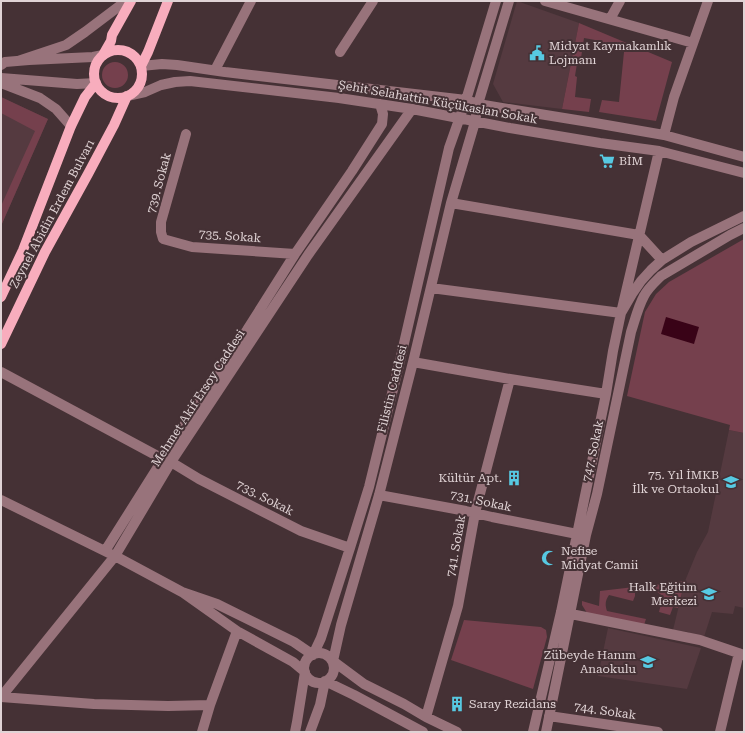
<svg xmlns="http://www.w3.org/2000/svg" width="745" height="733" font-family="'Roboto Serif',serif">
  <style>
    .built { fill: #553a40 }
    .green { fill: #75404d }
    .water { fill: #390317 }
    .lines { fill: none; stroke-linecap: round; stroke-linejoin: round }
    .minor { stroke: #98737b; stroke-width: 10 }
    .major { stroke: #f8adbd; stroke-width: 10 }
    .labels { text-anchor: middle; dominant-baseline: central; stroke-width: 4; stroke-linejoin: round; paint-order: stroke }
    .poi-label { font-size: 12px; fill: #e0d3d5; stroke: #453135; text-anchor: start }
    .street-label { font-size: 12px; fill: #e0d3d5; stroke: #453135 }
  </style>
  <rect width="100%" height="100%" fill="#453135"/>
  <!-- built -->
  <path class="built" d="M517 1 579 23 562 109 503 102 493 84Z
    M1 97 48 119 1 226Z
    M729 430 744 433V608L735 606 733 614 712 612 704 637 693 635 688 632 673 630 685 581 697 552 708 532Z
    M608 628 701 648 687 689 598 676Z"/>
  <!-- green -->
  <path class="green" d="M579 23 672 62 656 121 599 112 602 100 619 102 624 52 601 50 602 45 595 44V40L584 38 581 58 578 57 575 76 577 77 575 97 591 99 589 112 562 109Z
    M102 75a13 13 0 1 1 26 0a13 13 0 1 1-26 0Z
    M1 97 48 119 1 226V206L35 131 1 113Z
    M744 239V433L729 430 730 425 627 396 645 312 656 294 669 282Z
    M685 581 678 608 673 607 670 615 659 612 663 596 657 592 635 589V596L633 601 609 595C605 601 605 605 607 611L646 619 644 625 587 613 582 605V601L599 606 600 591Z
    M464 620 541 627 546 630 547 637 533 689 451 660Z"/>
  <!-- water -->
  <path class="water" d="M666 317 699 327 694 344 661 334Z"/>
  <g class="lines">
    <!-- minor -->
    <path class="minor" d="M545 1 693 43
      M610 19 620 1
      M340 52 373 1
      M18 61 66 45 85 32 126 1
      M1 65 5 62 29 60 93 57 103 55
      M141 66 162 64 177 65 225 72 466 100 478 104 595 123 664 135 744 157
      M215 70 251 1
      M1 78 77 84 96 83
      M1 83 40 98 56 109 71 126
      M127 96 145 92 161 85 175 82 190 81 339 98 412 109 510 128 600 143 659 151 744 173
      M186 134 161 222V232L163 239 192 247 295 254
      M664 135 674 97 708 1
      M451 203 639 235 662 260
      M431 288 621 313 659 151
      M413 362 510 379 606 394
      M1 372 163 459
      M171 462 199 479 301 531 350 548
      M379 495 466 511 492 517 577 534
      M1 500 115 556 182 592
      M105 551 197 405 247 330 295 254 352 171 382 124 383 114 380 104
      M571 614 700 640 744 655
      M304 668a15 15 0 1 1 30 0a15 15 0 1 1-30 0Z
      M1 697 115 556 171 462 308 255 412 109
      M1 697 94 704 168 706 210 705
      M549 716 658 732
      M426 717 458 606 475 513 510 379
      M202 732 210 705 237 631
      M295 732 297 722 305 672 293 662 237 631 182 592 217 604 294 642 313 655 321 638 350 548 369 487 399 365 449 148 466 100 496 1
      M310 732 320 705 325 681 354 695 423 732
      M457 732 426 717 404 704 364 684 333 661 341 625 379 495 413 362 451 203 475 122 478 104 509 1
      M533 732 561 612 606 394 613 351 621 313 632 294 641 281 651 270 662 260 691 242 744 216
      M546 732 586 535 597 494 631 332C635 320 638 307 644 296 648 288 655 282 661 276L730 235 744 228
      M720 732 739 653"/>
    <!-- major -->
    <path class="major" d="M94 74a24 24 0 1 1 48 0a24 24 0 1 1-48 0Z
      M103 55 111 41 112 35 131 1
      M141 66 148 52 168 1
      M1 297 23 250 71 126 85 97 96 83
      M1 344 45 252 88 174 114 125 127 96"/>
  </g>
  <!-- icons -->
  <defs>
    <g id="civic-bare" transform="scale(1.2)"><path d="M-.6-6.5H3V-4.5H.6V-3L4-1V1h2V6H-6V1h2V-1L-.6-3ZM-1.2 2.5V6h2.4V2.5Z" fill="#57c9e2" stroke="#453135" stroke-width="2.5" paint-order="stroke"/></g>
    <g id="supermarket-bare" transform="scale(1.2)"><path d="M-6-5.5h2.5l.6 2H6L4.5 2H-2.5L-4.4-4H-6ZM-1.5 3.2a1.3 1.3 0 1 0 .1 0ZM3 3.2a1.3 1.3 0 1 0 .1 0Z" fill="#57c9e2" stroke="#453135" stroke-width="2.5" paint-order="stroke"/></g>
    <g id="building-bare" transform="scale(1.2)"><path d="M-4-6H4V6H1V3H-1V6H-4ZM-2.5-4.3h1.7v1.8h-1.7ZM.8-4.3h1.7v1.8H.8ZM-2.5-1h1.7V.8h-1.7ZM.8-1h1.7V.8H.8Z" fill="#57c9e2" stroke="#453135" stroke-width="2.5" paint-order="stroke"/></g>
    <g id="school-bare" transform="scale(1.2)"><path d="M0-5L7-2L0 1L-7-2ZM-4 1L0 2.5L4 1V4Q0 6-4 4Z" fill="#57c9e2" stroke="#453135" stroke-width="2.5" paint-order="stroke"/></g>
    <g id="mosque-bare" transform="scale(1.2)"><path d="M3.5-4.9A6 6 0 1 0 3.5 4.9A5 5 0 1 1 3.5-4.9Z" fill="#57c9e2" stroke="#453135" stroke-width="2.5" paint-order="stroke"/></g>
  </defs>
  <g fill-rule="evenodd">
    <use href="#civic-bare" x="537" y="53"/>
    <use href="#supermarket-bare" x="607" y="161"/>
    <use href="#building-bare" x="514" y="478"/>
    <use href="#school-bare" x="731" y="482"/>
    <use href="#mosque-bare" x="549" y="558"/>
    <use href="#school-bare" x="709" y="594"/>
    <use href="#school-bare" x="648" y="662"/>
    <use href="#building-bare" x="457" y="704"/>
  </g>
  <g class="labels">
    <!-- poi labels -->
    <g class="poi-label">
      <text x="549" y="46">Midyat Kaymakamlık<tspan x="549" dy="14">Lojmanı</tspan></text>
      <text x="619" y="161">BİM</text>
      <text x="719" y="475" text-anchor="end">75. Yıl İMKB<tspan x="719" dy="14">İlk ve Ortaokul</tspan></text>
      <text x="502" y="478" text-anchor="end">Kültür Apt.</text>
      <text x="561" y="551">Nefise<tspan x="561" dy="14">Midyat Camii</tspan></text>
      <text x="697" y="587" text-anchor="end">Halk Eğitim<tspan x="697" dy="14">Merkezi</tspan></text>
      <text x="636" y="655" text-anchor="end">Zübeyde Hanım<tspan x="636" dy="14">Anaokulu</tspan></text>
      <text x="469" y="704">Saray Rezidans</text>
    </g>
    <!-- street labels -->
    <g class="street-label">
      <text transform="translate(438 102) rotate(10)">Şehit Selahattin Küçükaslan Sokak</text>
      <text transform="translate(159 183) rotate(-75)">739. Sokak</text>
      <text transform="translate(52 214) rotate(-62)">Zeynel Abidin Erdem Bulvarı</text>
      <text transform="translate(230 236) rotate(4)">735. Sokak</text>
      <text transform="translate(392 389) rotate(-76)">Filistin Caddesi</text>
      <text transform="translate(198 398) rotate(-57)">Mehmet Akif Ersoy Caddesi</text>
      <text transform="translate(593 451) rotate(-78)">747. Sokak</text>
      <text transform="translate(265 498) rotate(27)">733. Sokak</text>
      <text transform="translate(481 501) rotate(12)">731. Sokak</text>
      <text transform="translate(456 546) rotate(-80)">741. Sokak</text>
      <text transform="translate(605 711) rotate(8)">744. Sokak</text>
    </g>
  </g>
  <!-- border -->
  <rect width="745" height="733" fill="none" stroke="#e0d3d5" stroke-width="4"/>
</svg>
